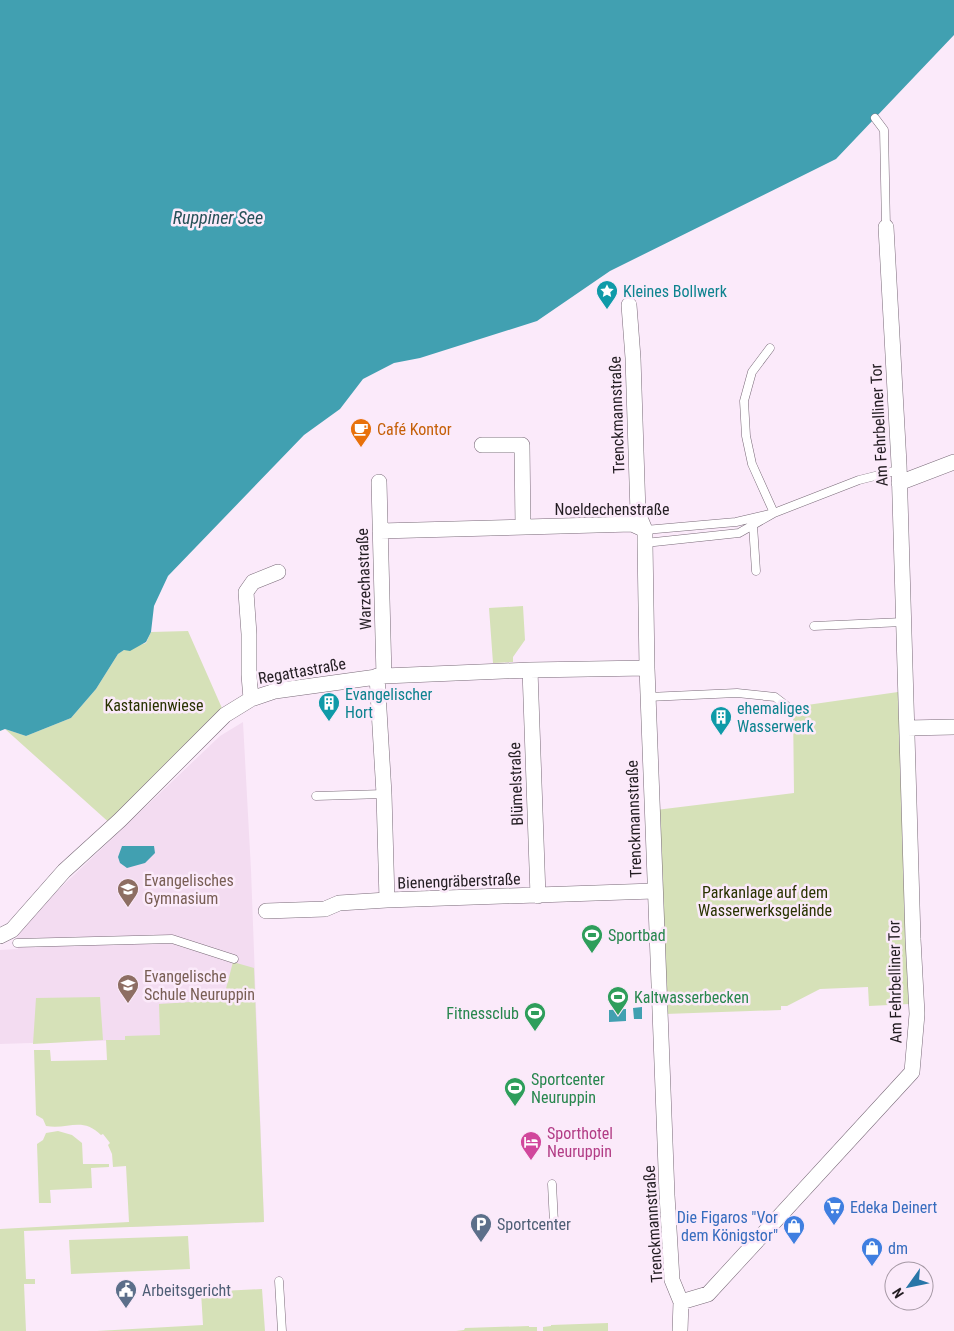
<svg xmlns="http://www.w3.org/2000/svg" width="954" height="1331" font-family="'Roboto Condensed',sans-serif">
  <style>
    .built { fill: #f3dcf1 }
    .green { fill: #d6e1b8 }
    .water { fill: #41a0b1 }
    .lines { fill: none; stroke-linecap: round; stroke-linejoin: round }
    .lane-casing { stroke: #796a78; stroke-width: 9 }
    .street-casing { stroke: #796a78; stroke-width: 16 }
    .lane { stroke: #fff; stroke-width: 8 }
    .street { stroke: #fff; stroke-width: 15 }
    .labels { text-anchor: middle; dominant-baseline: central; stroke-width: 5; stroke-linejoin: round; paint-order: stroke }
    .culture-label { font-size: 16px; fill: #0d838f; stroke: #fbeafa; text-anchor: start }
    .street-label { font-size: 16px; fill: #231d22; stroke: #fbeafa }
    .food-label { font-size: 16px; fill: #c56008; stroke: #fbeafa; text-anchor: start }
    .park-label { font-size: 16px; fill: #293300; stroke: #fbeafa }
    .education-label { font-size: 16px; fill: #785e54; stroke: #fbeafa; text-anchor: start }
    .leisure-label { font-size: 16px; fill: #27864d; stroke: #fbeafa; text-anchor: start }
    .hotel-label { font-size: 16px; fill: #b23c85; stroke: #fbeafa; text-anchor: start }
    .shop-label { font-size: 16px; fill: #366cbe; stroke: #fbeafa; text-anchor: start }
    .service-label { font-size: 16px; fill: #4e5e75; stroke: #fbeafa; text-anchor: start }
    .water-label { font-size: 18px; font-style: italic; fill: #255057; stroke: #fbeafa }
  </style>
  <rect width="100%" height="100%" fill="#fbeafa"/>
  <!-- built -->
  <path class="built" d="M243 722 251 870 264 1222 131 1227 125 1040 0 1044V950L18 949 17 935 54 894 220 736Z"/>
  <!-- green -->
  <path class="green" d="M523 606 525 640 513 657V662L493 663 489 608Z
    M188 631 225 715 113 826 5 729 26 736 71 718 96 689 118 654 124 650 146 643 151 632Z
    M898 692 909 1004 869 1006 868 987 820 989 787 1006H781V1010L665 1014 656 810 794 793 793 707Z
    M233 962 254 968 264 1222 24 1231 26 1279H35V1284H24L26 1331H0V1229L129 1222 126 1166 113 1167 112 1154 108 1145 110 1143 103 1134 101 1135C82 1116 68 1130 46 1126L43 1119 36 1115 34 1050H50L51 1061 107 1060 106 1040H125V1036L160 1035 159 1004 223 1000Z
    M100 997 103 1040 33 1044 36 998Z
    M58 1131 72 1135 82 1143 83 1164H109V1167L91 1168 92 1188 50 1190 51 1203H39L37 1144 43 1140 46 1133Z
    M188 1236 190 1269 71 1274 69 1240Z
    M262 1289 265 1331H97L203 1325 201 1292Z
    M608 1323V1331H543V1327L551 1326V1325Z
    M529 1326V1327H537V1331H456L464 1330 465 1328Z"/>
  <!-- water -->
  <path class="water" d="M0 0H954V35L836 159 610 271 537 321 420 358 394 363 363 379 340 409 304 435 168 576 154 606 151 632 146 642 130 651 124 650 118 654 96 689 71 718 26 736 5 729 0 731Z
    M122 846H154L155 853 145 863 127 868 120 863 118 857Z
    M642 1007V1019H634L633 1008Z
    M626 1009V1021L609 1022V1010Z"/>
  <g class="lines">
    <!-- lane casing -->
    <g class="lane-casing">
      <path id="lane" d="M875 118 884 130 886 227
        M770 348 752 372 744 401 746 436 752 464 774 513 859 480 899 470
        M753 525 756 571
        M645 530 736 522 774 513 739 533 645 543
        M814 626 903 622
        M648 697 737 693 775 697 788 707
        M316 796 384 794
        M17 943 172 939 234 959
        M552 1184 554 1223
        M279 1281 282 1331"/>
    </g>
    <!-- street casing -->
    <g class="street-casing">
      <path id="street" d="M629 305 633 358 638 513 645 530V543L647 668 667 1195 672 1280 681 1302 680 1331
        M482 445H522L523 527
        M379 482 384 676
        M899 483 954 462
        M380 531 632 524 645 530
        M530 670 538 896
        M377 676 384 794 387 900
        M251 699 249 675V634L246 592 253 582 278 572
        M907 728 954 727
        M266 911 325 909 339 903 387 900 654 891
        M0 936 12 930 64 871 120 820 225 715 251 699 275 691 384 676 530 670 647 668
        M681 1302 708 1294 912 1072 917 1014 913 939 899 464 886 227"/>
    </g>
    <!-- lane -->
    <use href="#lane" class="lane"/>
    <!-- street -->
    <use href="#street" class="street"/>
  </g>
  <!-- icons -->
  <defs>
    <g id="sight-pin" transform="scale(1.125)"><path d="M0 17L-7.5 6A9.5 9.5 0 1 1 7.5 6Z" fill="#0f9aa8" stroke="#fbeafa"/><path d="M0-6L1.8-2.2L6-1.7L2.9 1.2L3.7 5.4L0 3.3L-3.7 5.4L-2.9 1.2L-6-1.7L-1.8-2.2Z" fill="#fff"/></g>
    <g id="cafe-pin" transform="scale(1.125)"><path d="M0 17L-7.5 6A9.5 9.5 0 1 1 7.5 6Z" fill="#e8710a" stroke="#fbeafa"/><path d="M-5.5-4.5H6V0H3Q3 3.5 0 3.5H-2.5Q-5.5 3.5-5.5 0ZM3-3.2v2h1.7v-2ZM-6 4.5H4V6H-6Z" fill="#fff"/></g>
    <g id="building-pin" transform="scale(1.125)"><path d="M0 17L-7.5 6A9.5 9.5 0 1 1 7.5 6Z" fill="#0f9aa8" stroke="#fbeafa"/><path d="M-4-6H4V6H1V3H-1V6H-4ZM-2.5-4.3h1.7v1.8h-1.7ZM.8-4.3h1.7v1.8H.8ZM-2.5-1h1.7V.8h-1.7ZM.8-1h1.7V.8H.8Z" fill="#fff"/></g>
    <g id="school-pin" transform="scale(1.125)"><path d="M0 17L-7.5 6A9.5 9.5 0 1 1 7.5 6Z" fill="#8d6e63" stroke="#fbeafa"/><path d="M0-5L7-2L0 1L-7-2ZM-4 1L0 2.5L4 1V4Q0 6-4 4Z" fill="#fff"/></g>
    <g id="stadium-pin" transform="scale(1.125)"><path d="M0 17L-7.5 6A9.5 9.5 0 1 1 7.5 6Z" fill="#2e9e5b" stroke="#fbeafa"/><path d="M0-5a6.5 5 0 1 0 0 10a6.5 5 0 1 0 0-10ZM-3.5-1.8h7v3.6h-7Z" fill="#fff"/></g>
    <g id="hotel-pin" transform="scale(1.125)"><path d="M0 17L-7.5 6A9.5 9.5 0 1 1 7.5 6Z" fill="#d1479c" stroke="#fbeafa"/><path d="M-6-4.5h1.5V1H6V5H4.5V3h-9V5H-6ZM-4 0a1.8 1.8 0 1 1 3.6 0ZM.5 0V-2.5h3Q6-2.5 6 0Z" fill="#fff"/></g>
    <g id="supermarket-pin" transform="scale(1.125)"><path d="M0 17L-7.5 6A9.5 9.5 0 1 1 7.5 6Z" fill="#3f7fe0" stroke="#fbeafa"/><path d="M-6-5.5h2.5l.6 2H6L4.5 2H-2.5L-4.4-4H-6ZM-1.5 3.2a1.3 1.3 0 1 0 .1 0ZM3 3.2a1.3 1.3 0 1 0 .1 0Z" fill="#fff"/></g>
    <g id="parking-pin" transform="scale(1.125)"><path d="M0 17L-7.5 6A9.5 9.5 0 1 1 7.5 6Z" fill="#5c6f8a" stroke="#fbeafa"/><path d="M-3.5-5.5H1a3.5 3.5 0 0 1 0 7H-1V5.5H-3.5ZM-1-3.4V-.6H.8a1.4 1.4 0 0 0 0-2.8Z" fill="#fff"/></g>
    <g id="shop-pin" transform="scale(1.125)"><path d="M0 17L-7.5 6A9.5 9.5 0 1 1 7.5 6Z" fill="#3f7fe0" stroke="#fbeafa"/><path d="M-5-2.5h2.3a2.7 3.5 0 0 1 5.4 0H5L5.5 6h-11ZM-1.5-2.5h3a1.5 2.3 0 0 0-3 0Z" fill="#fff"/></g>
    <g id="civic-pin" transform="scale(1.125)"><path d="M0 17L-7.5 6A9.5 9.5 0 1 1 7.5 6Z" fill="#5c6f8a" stroke="#fbeafa"/><path d="M-.6-6.5H3V-4.5H.6V-3L4-1V1h2V6H-6V1h2V-1L-.6-3ZM-1.2 2.5V6h2.4V2.5Z" fill="#fff"/></g>
  </defs>
  <g fill-rule="evenodd">
    <use href="#sight-pin" x="607" y="291"/>
    <use href="#cafe-pin" x="361" y="429"/>
    <use href="#building-pin" x="329" y="703"/>
    <use href="#building-pin" x="721" y="717"/>
    <use href="#school-pin" x="128" y="889"/>
    <use href="#stadium-pin" x="592" y="935"/>
    <use href="#school-pin" x="128" y="985"/>
    <use href="#stadium-pin" x="618" y="997"/>
    <use href="#stadium-pin" x="535" y="1013"/>
    <use href="#stadium-pin" x="515" y="1088"/>
    <use href="#hotel-pin" x="531" y="1142"/>
    <use href="#supermarket-pin" x="834" y="1207"/>
    <use href="#parking-pin" x="481" y="1224"/>
    <use href="#shop-pin" x="794" y="1226"/>
    <use href="#shop-pin" x="872" y="1248"/>
    <use href="#civic-pin" x="126" y="1290"/>
  </g>
  <g class="labels">
    <!-- culture labels -->
    <g class="culture-label">
      <text x="623" y="291">Kleines Bollwerk</text>
      <text x="345" y="694">Evangelischer<tspan x="345" dy="18">Hort</tspan></text>
      <text x="737" y="708">ehemaliges<tspan x="737" dy="18">Wasserwerk</tspan></text>
    </g>
    <!-- street labels -->
    <g class="street-label">
      <text transform="translate(617 415) rotate(-92)">Trenckmannstraße</text>
      <text transform="translate(879 425) rotate(-93)">Am Fehrbelliner Tor</text>
      <text x="612" y="509">Noeldechenstraße</text>
      <text transform="translate(364 579) rotate(-92)">Warzechastraße</text>
      <text transform="translate(302 671) rotate(-10)">Regattastraße</text>
      <text transform="translate(516 784) rotate(-92)">Blümelstraße</text>
      <text transform="translate(634 819) rotate(-92)">Trenckmannstraße</text>
      <text transform="translate(459 881) rotate(-2)">Bienengräberstraße</text>
      <text transform="translate(895 982) rotate(-91)">Am Fehrbelliner Tor</text>
      <text transform="translate(653 1224) rotate(-94)">Trenckmannstraße</text>
    </g>
    <!-- food labels -->
    <g class="food-label">
      <text x="377" y="429">Café Kontor</text>
    </g>
    <!-- park labels -->
    <g class="park-label">
      <text x="154" y="705">Kastanienwiese</text>
      <text x="765" y="892">Parkanlage auf dem<tspan x="765" dy="18">Wasserwerksgelände</tspan></text>
    </g>
    <!-- education labels -->
    <g class="education-label">
      <text x="144" y="880">Evangelisches<tspan x="144" dy="18">Gymnasium</tspan></text>
      <text x="144" y="976">Evangelische<tspan x="144" dy="18">Schule Neuruppin</tspan></text>
    </g>
    <!-- leisure labels -->
    <g class="leisure-label">
      <text x="608" y="935">Sportbad</text>
      <text x="634" y="997">Kaltwasserbecken</text>
      <text x="519" y="1013" text-anchor="end">Fitnessclub</text>
      <text x="531" y="1079">Sportcenter<tspan x="531" dy="18">Neuruppin</tspan></text>
    </g>
    <!-- hotel labels -->
    <g class="hotel-label">
      <text x="547" y="1133">Sporthotel<tspan x="547" dy="18">Neuruppin</tspan></text>
    </g>
    <!-- shop labels -->
    <g class="shop-label">
      <text x="850" y="1207">Edeka Deinert</text>
      <text x="778" y="1217" text-anchor="end">Die Figaros "Vor<tspan x="778" dy="18">dem Königstor"</tspan></text>
      <text x="888" y="1248">dm</text>
    </g>
    <!-- service labels -->
    <g class="service-label">
      <text x="497" y="1224">Sportcenter</text>
      <text x="142" y="1290">Arbeitsgericht</text>
    </g>
    <!-- water labels -->
    <g class="water-label">
      <text x="218" y="217">Ruppiner See</text>
    </g>
  </g>
  <!-- north arrow -->
  <g transform="translate(909 1286) rotate(237)"><circle r="24" fill="#fbeafa" stroke="#a598a4"/>
  <path d="M0-4L9 19L0 12L-9 19Z" fill="#2876a8"/>
  <text y="-8" font-size="14" font-weight="bold" text-anchor="middle" fill="#231d22">N</text>
  </g>
</svg>
